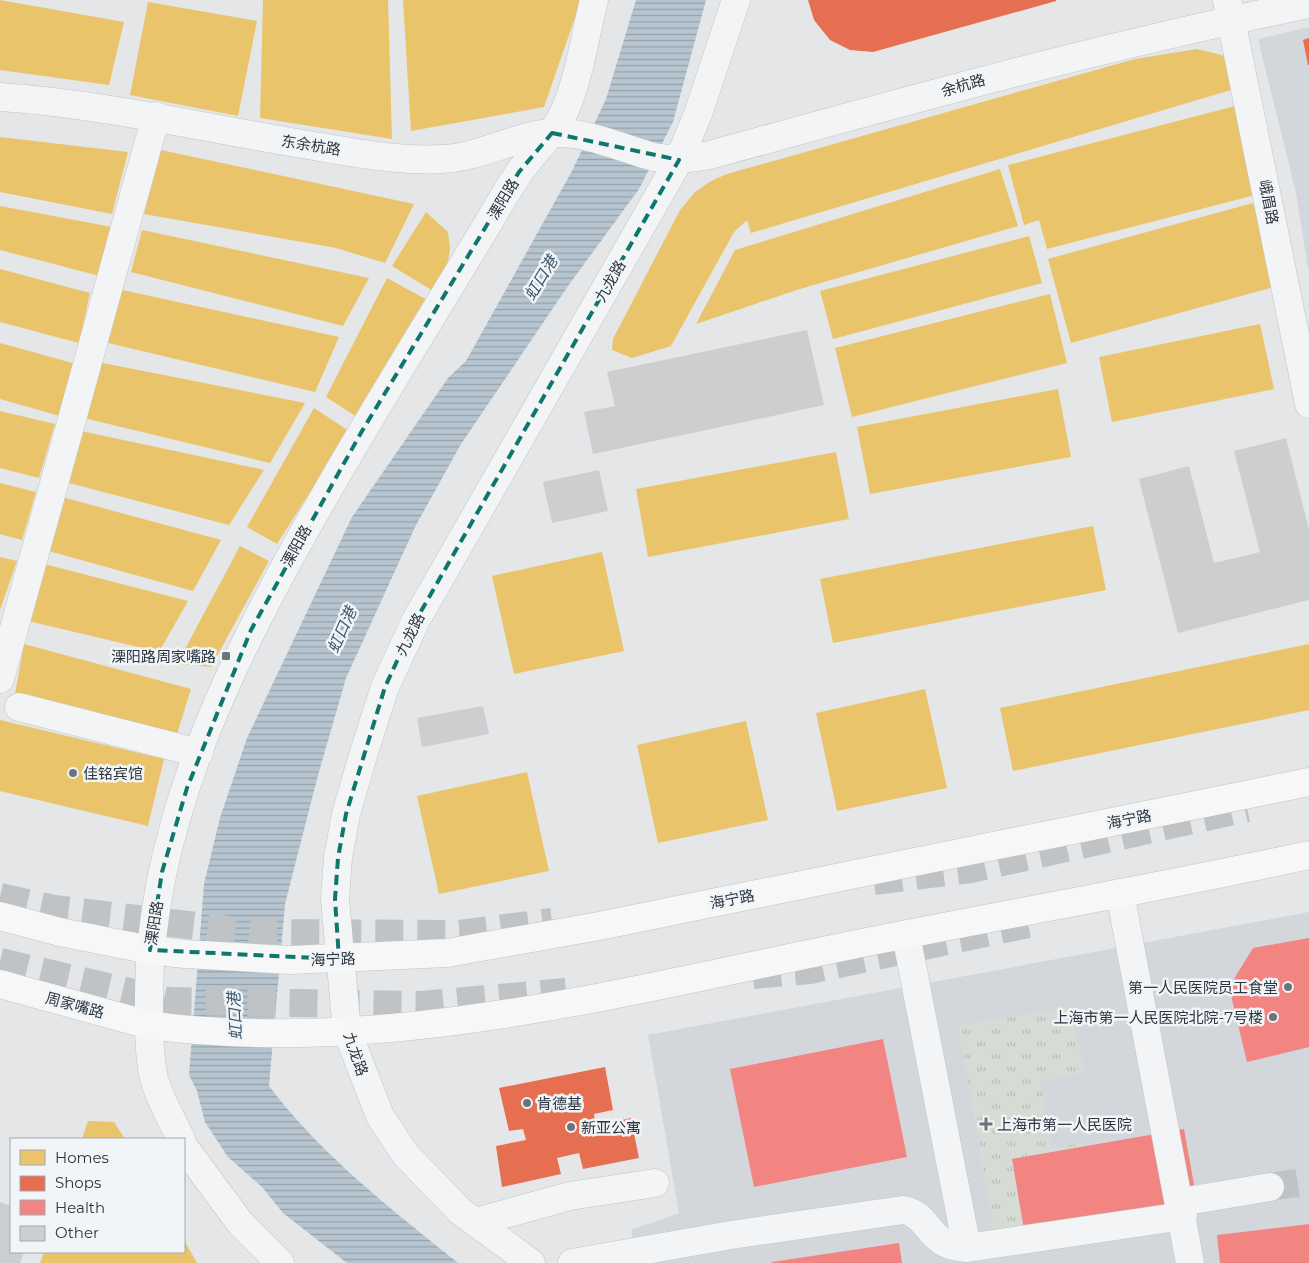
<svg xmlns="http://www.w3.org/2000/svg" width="1309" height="1263" font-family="Montserrat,'Noto Sans SC',sans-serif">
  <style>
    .built { fill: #d3d6db }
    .park { fill: url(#park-tufts) }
    .water { fill: url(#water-rules) }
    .homes { fill: #e9c46a }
    .shops { fill: #e76f51 }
    .health { fill: #f28482 }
    .building { fill: #ccced0 }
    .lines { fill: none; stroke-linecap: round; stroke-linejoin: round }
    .minor-tunnel { stroke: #bfc3c6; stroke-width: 28; stroke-dasharray: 28 14; stroke-linecap: butt }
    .highway-tunnel { stroke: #bfc3c6; stroke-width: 28; stroke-dasharray: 28 14; stroke-linecap: butt }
    .minor-casing { stroke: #c2c4c6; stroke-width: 29 }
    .major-casing { stroke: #c1c3c5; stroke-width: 29 }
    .minor { stroke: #f3f4f5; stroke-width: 28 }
    .major { stroke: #f7f7f7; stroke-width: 28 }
    .marked { fill: none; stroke: #0f766e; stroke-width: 4; stroke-dasharray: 10 6; stroke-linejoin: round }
    .poi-dot { fill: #6c737b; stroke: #f2f5f7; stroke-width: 2 }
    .labels { text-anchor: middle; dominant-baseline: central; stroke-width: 5; stroke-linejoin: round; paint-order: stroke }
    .street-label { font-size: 15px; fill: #2c3540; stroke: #f2f5f7 }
    .poi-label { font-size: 15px; fill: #2c3540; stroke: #f2f5f7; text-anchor: start }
    .water-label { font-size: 16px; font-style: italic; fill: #3b586f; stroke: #f2f5f7 }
  </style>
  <defs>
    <pattern id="park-tufts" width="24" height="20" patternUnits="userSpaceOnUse" patternTransform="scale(1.25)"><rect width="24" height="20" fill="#d6dbd5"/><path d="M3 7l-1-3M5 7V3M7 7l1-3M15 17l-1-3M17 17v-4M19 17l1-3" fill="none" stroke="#b8bdb8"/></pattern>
    <pattern id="water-rules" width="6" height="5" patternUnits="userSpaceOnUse" patternTransform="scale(1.25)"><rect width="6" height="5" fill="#b6c5d0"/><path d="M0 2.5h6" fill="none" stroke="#94a1aa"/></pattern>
  </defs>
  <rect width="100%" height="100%" fill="#e4e6e8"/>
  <!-- built -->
  <path class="built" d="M1309 27V273L1296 193 1258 39Z
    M1309 912V1263H639L631 1230 679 1213 648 1035Z"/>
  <!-- park -->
  <path class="park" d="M1072 1006 1084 1073 1040 1081 1052 1148 1085 1143 1099 1223 996 1241 958 1026Z"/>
  <!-- water -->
  <path class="water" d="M636 0H706L673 122 639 189 568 286 461 444 416 525 346 678 317 779 285 904 269 1086C321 1155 391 1209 458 1263H347L283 1213 262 1187 228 1157 205 1122 197 1091 189 1075 204 884 220 818 247 738 352 517 448 378 466 361 572 171 606 99Z"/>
  <!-- homes -->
  <path class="homes" d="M0 0 124 22 109 85 0 70Z
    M263 0H388L392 139 260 118Z
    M403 0H581L544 107 411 131Z
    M148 2 257 21 238 116 130 95Z
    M1197 49 1222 55 1238 68 1241 87 751 233 747 220 734 232 671 346 632 358 612 350 613 339 680 210 695 192 711 181 727 174 1135 59Z
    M1239 105 1263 193 1047 249 1039 220 1024 225 1008 165Z
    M0 137 128 152 112 214 0 192Z
    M161 150 414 204 385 263 336 248 144 214Z
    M1000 169 1018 226 800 289 696 324 735 250Z
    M1253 203 1277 286 1071 343 1048 259Z
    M0 206 112 227 100 276 0 250Z
    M426 212 448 232 450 249 446 273 438 294 392 266Z
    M142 230 369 278 343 326 131 272Z
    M1029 236 1042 283 833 339 820 291Z
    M0 269 90 293 79 343 0 322Z
    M387 278 429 301 360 419 326 397Z
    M118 289 339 337 315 392 104 342Z
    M1050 294 1067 363 852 417 835 348Z
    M1260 324 1274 389 1112 422 1099 357Z
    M0 343 76 364 60 416 0 399Z
    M98 362 305 403 270 463 84 418Z
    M1058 389 1071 457 870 494 857 427Z
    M314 408 349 431 277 544 247 527Z
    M0 411 55 424 39 478 0 468Z
    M81 431 264 470 229 525 69 483Z
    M836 452 849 519 648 557 636 489Z
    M0 483 36 492 22 540 0 534Z
    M62 497 221 540 193 591 45 550Z
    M1093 526 1106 590 833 643 820 579Z
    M240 546 269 561 211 667 177 664Z
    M602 552 624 651 514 674 492 576Z
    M0 557 17 561 0 610Z
    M40 563 188 601 159 652 24 620Z
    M24 644 191 689 177 734 15 694Z
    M1309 644V710L1013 771 1000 708Z
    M925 689 947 788 837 811 816 713Z
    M0 720 164 759 148 826 0 791Z
    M746 721 768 820 658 843 637 745Z
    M527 772 549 871 439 894 417 796Z
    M88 1121 114 1122 125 1139H82Z
    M184 1240 197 1263H40L44 1252H184Z"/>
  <!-- shops -->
  <path class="shops" d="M808 0H1056V1L873 52 850 50 830 40 814 20Z
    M1309 38V65H1308L1303 40Z
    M605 1067 613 1110 594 1114 596 1126 631 1118 639 1158 583 1169 579 1153 557 1158 561 1174 502 1187 496 1146 526 1140 523 1129 509 1131 499 1088Z"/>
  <!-- health -->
  <path class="health" d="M1309 938V1047L1247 1062 1229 987 1253 948Z
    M883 1039 907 1157 754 1187 730 1069Z
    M1184 1129 1198 1207 1025 1236 1012 1159Z
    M1309 1224V1263H1220L1217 1235Z
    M899 1243 902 1263H772V1262Z"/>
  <!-- building -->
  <path class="building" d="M807 330 824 405 593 454 584 412 615 406 607 372Z
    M1286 438 1309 530V600L1178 633 1139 479 1189 466 1214 563 1260 552 1234 451Z
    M599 470 608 511 552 523 543 482Z
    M483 706 489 734 422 747 417 718Z
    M0 1202 11 1206V1252H24L20 1263H0Z"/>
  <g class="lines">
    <!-- minor-tunnel -->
    <path class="minor-tunnel" d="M1270 1187 1309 1181"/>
    <!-- highway-tunnel -->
    <path class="highway-tunnel" d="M874 881 971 869 1247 808
      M0 897 54 909 256 933 460 934 552 922
      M0 962 168 1001 421 1005 566 992
      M753 975 810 970 1028 924"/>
    <!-- minor casing -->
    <g class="minor-casing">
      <path id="minor" d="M1227 0 1309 404
        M0 97C102 104 201 127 302 144 345 151 399 162 441 159 480 158 514 136 551 133 583 130 624 149 654 157 673 161 692 158 710 155 909 100 1107 45 1309 4
        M0 679 156 116
        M19 707 199 753
        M1120 893 1190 1263
        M906 935 967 1248
        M181 1139C172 1120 161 1101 155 1082 148 1059 149 1018 149 994 150 812 243 637 332 483 380 400 431 318 481 235 494 214 506 191 521 170 535 150 555 133 565 110 580 75 585 36 594 0
        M184 1147 241 1224 280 1263
        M1181 1202 1270 1187
        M476 1222 570 1196 655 1183
        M531 1263 460 1211 405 1154 380 1116 347 1031 335 899 338 858 346 814 364 752 385 687 416 620 679 160 698 114 736 0
        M572 1263 731 1235 903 1210C932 1215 925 1246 967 1248L1183 1216"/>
    </g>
    <!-- major casing -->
    <g class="major-casing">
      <path id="major" d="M0 916 60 932 150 950 185 954 290 960 447 953 599 926 1309 782
        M0 984 149 1025C371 1056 611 995 828 950 988 917 1149 890 1309 855"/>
    </g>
    <!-- minor -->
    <use href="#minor" class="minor"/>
    <!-- major -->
    <use href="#major" class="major"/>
  </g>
  <!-- marked area -->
  <path class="marked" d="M552 133 679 160 416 620 385 687 346 814 338 858 335 899 339 959 150 950 162 872 187 788 251 630 362 431 519 172Z"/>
  <!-- markers -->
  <g class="poi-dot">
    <rect x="221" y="651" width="10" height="10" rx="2.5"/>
    <circle cx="73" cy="773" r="5"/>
    <circle cx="1288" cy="987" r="5"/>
    <circle cx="1273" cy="1017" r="5"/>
    <circle cx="527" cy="1103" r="5"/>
    <path d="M983.5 1116.5h5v5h5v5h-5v5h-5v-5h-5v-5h5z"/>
    <circle cx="571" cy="1127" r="5"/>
  </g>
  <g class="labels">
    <!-- street labels -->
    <g class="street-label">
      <text transform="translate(963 85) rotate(-16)">余杭路</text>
      <text transform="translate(311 145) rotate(9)">东余杭路</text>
      <text transform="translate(503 199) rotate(-59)">溧阳路</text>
      <text transform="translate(1269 202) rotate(79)">峨眉路</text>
      <text transform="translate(610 281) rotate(-60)">九龙路</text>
      <text transform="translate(296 546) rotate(-61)">溧阳路</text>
      <text transform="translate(410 634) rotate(-64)">九龙路</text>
      <text transform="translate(1129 819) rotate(-11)">海宁路</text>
      <text transform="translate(732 899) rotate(-11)">海宁路</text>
      <text transform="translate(154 923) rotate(-81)">溧阳路</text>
      <text transform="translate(333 959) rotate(-2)">海宁路</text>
      <text transform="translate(75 1005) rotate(15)">周家嘴路</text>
      <text transform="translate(356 1054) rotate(71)">九龙路</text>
    </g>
    <!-- poi labels -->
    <g class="poi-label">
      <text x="216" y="656" text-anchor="end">溧阳路周家嘴路</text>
      <text x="83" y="773">佳铭宾馆</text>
      <text x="1278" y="987" text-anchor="end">第一人民医院员工食堂</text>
      <text x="1263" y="1017" text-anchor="end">上海市第一人民医院北院-7号楼</text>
      <text x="537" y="1103">肯德基</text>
      <text x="997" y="1124">上海市第一人民医院</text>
      <text x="581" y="1127">新亚公寓</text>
    </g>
    <!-- water labels -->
    <g class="water-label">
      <text transform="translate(541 278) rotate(-59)">虹口港</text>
      <text transform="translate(342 630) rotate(-66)">虹口港</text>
      <text transform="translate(235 1016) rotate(-93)">虹口港</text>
    </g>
  </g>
  <!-- legend -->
  <rect x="10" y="1138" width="175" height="115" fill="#f2f5f7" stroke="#a3a8ae"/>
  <rect x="20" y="1150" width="25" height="15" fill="#e9c46a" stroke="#a3a8ae"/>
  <text x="55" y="1163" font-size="15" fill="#2c3540">Homes</text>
  <rect x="20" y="1176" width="25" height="15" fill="#e76f51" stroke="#a3a8ae"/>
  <text x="55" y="1188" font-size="15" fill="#2c3540">Shops</text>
  <rect x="20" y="1200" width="25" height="15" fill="#f28482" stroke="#a3a8ae"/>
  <text x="55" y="1213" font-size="15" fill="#2c3540">Health</text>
  <rect x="20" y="1226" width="25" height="15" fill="#ccced0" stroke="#a3a8ae"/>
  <text x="55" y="1238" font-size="15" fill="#2c3540">Other</text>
</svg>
